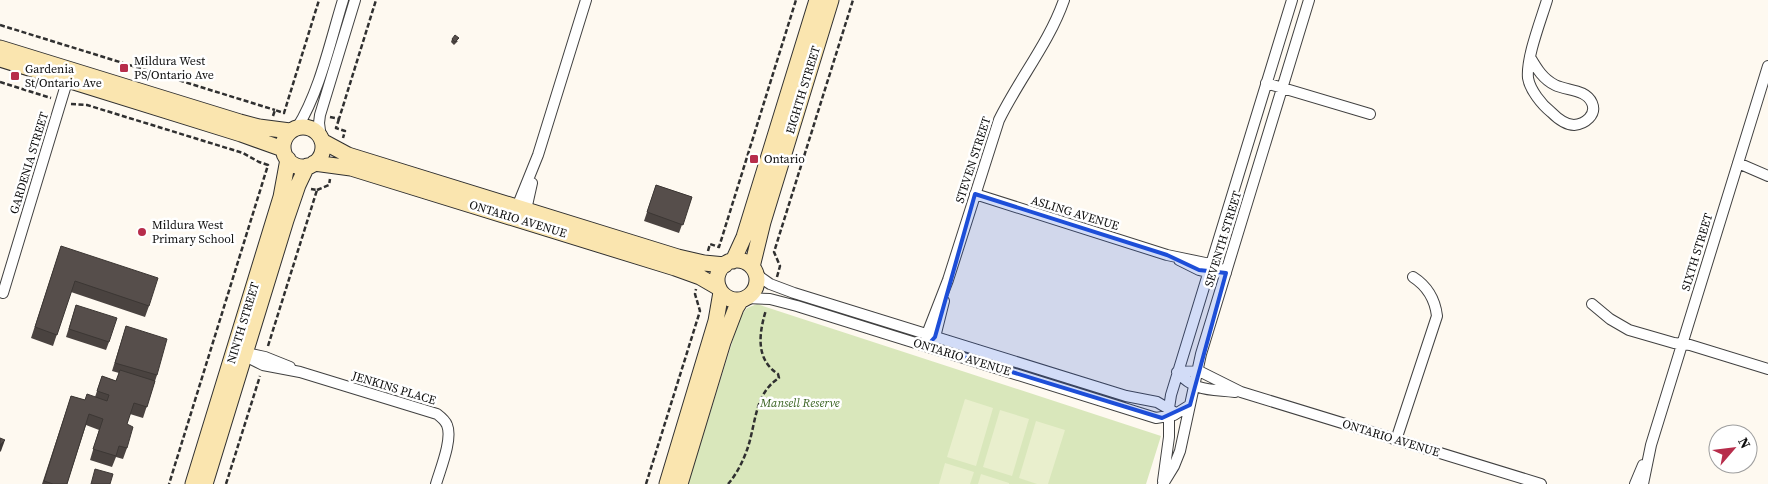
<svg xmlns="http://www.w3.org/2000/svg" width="1768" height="484" font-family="'Source Serif 4',serif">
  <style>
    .green { fill: #d9e7bb }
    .pitch { fill: #e9efcd }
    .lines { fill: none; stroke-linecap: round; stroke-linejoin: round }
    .street-casing { stroke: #414141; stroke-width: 12 }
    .secondary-casing { stroke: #303030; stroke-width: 17 }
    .path { stroke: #303030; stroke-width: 2.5; stroke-dasharray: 5 2.5; stroke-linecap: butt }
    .street { stroke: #fff; stroke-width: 10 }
    .secondary { stroke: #fae5af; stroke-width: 15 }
    .wall { fill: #4a4340 }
    .shaded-wall { fill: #3c3734 }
    .building { fill: #564e4b; stroke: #3c3734 }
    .marked { fill: #1d4ed8; fill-opacity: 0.2; stroke: #1d4ed8; stroke-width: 4; stroke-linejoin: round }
    .poi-dot { fill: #b72d4b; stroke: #fff; stroke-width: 2 }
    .labels { text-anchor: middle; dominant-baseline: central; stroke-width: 5; stroke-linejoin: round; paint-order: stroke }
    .poi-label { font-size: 12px; fill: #0e0e0e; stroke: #fff; text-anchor: start }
    .street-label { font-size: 12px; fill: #0e0e0e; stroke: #fff }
    .park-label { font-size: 12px; font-style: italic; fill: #3a6322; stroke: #fff }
  </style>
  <rect width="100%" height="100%" fill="#fef9f0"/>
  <!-- green -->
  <path class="green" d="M757 304 1161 436 1146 484H688L740 317 747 308Z"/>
  <!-- pitch -->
  <path class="pitch" d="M965 399 993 408 976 466 947 457Z
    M1000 410 1029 419 1012 476 983 467Z
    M1036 421 1065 430 1048 484H1037L1019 478Z
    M945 463 974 472 970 484H939Z
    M981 474 1009 483V484H978Z"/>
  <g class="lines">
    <!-- street casing -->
    <g class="street-casing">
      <path id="street" d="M1530 57C1537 69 1543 79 1555 85 1567 91 1586 89 1592 103 1597 115 1585 124 1574 125 1565 125 1557 118 1551 112 1542 105 1530 90 1528 78 1526 58 1541 20 1547 0
        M1266 83 1370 114
        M297 128C320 91 330 42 343 0
        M321 138 319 123 320 115 355 0
        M1738 163 1768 176
        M975 194 1167 255 1215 265 1226 273
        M517 207 538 155 586 0
        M526 210 532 183
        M1179 260 1199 270 1215 274
        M756 274 770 284 794 293 1126 396 1157 402 1174 412
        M3 293 69 75
        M746 298 770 299 797 306 1156 418 1174 415 1190 405
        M1592 304 1610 319 1629 330 1674 343 1690 345 1768 369
        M927 340V334L948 280 999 120C1019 79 1049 43 1064 0
        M931 341 935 337 944 301
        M239 353 263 365 300 372 437 414C441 417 445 420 447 425 453 439 440 470 436 484
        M247 353 265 357 290 367
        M1177 372 1199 371 1241 392 1541 484
        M1177 372C1196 392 1209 389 1235 392
        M1396 440 1437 316C1435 299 1427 286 1413 277
        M1163 481 1169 437V408L1171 395 1292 0
        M1163 484 1174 466 1180 451 1201 354 1309 0
        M1635 484 1643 465
        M1643 484 1651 445 1768 66"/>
    </g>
    <!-- secondary casing -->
    <g class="secondary-casing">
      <path id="secondary" d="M0 48 240 122 259 127 290 131
        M0 59 241 134 283 149
        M283 147a20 20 0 1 1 40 0a20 20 0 1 1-40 0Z
        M322 141 348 155 678 257 704 263 725 265
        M314 163 351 168 675 268 700 277 719 288
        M717 280a20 20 0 1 1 40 0a20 20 0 1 1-40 0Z
        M733 261 744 237 817 0
        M752 267 763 222 831 0
        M193 484 281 197 288 159
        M205 484 286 220 298 185 307 166
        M667 484 716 321 721 292
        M680 484 723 342 736 308 741 300"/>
    </g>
    <!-- path -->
    <path class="path" d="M0 25 275 110
      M0 82 51 98
      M71 104 87 105 243 153 259 162 268 165 169 484
      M273 116 275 110 284 113 319 0
      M330 117 339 119 376 0
      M339 119 336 128 345 131 343 138
      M317 190 329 185 330 179
      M708 251 710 244 719 247 796 0
      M777 277 780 266 774 252 853 0
      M268 346 317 190 311 189
      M226 484 260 376
      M646 484 700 311 695 294 696 289
      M728 484C737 474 744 459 748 447 756 422 755 393 779 378L778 374C755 359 759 333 766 310"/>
    <!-- street -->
    <use href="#street" class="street"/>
    <!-- secondary -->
    <use href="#secondary" class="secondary"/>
  </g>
  <!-- wall -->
  <path class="wall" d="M452 39 458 41 454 45 451 42Z
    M656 185 692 197 679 233 644 221Z
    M61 246 149 306 145 317 71 292 53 346 31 338Z
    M76 305 109 342 106 350 66 337Z
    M126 326 157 375 143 418 130 414 127 424V448L123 459 116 457 112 467 90 460 99 430 86 425 67 484H42L71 396 85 400 95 397 102 376 116 381 119 373 112 371Z"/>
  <!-- shaded-wall -->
  <path class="shaded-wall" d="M5 440 1 451 0 452V445Z"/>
  <!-- building -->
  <path class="building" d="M455 35 459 38 455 42 452 39Z
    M656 185 692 197 683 225 647 212Z
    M61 246 158 278 149 306 75 281 57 335 35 327Z
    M76 305 117 318 109 342 69 329Z
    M126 326 167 339 157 375 115 363Z
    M120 370 155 381 147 407 134 403 127 424 133 427 127 448 119 446 116 456 93 449 103 419 89 414 67 484H53L44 481 71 396 85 400 87 394 107 401 109 395 97 391 102 376 116 381Z
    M0 438 5 440 0 445Z
    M95 469 113 474 110 484H91Z"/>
  <!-- marked area -->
  <path class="marked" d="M975 194 1167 255 1199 270 1226 273 1190 405 1162 418 927 346 935 337Z"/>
  <!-- markers -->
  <g class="poi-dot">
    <rect x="119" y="63" width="10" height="10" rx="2.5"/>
    <rect x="10" y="71" width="10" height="10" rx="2.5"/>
    <rect x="749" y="154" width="10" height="10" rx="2.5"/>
    <circle cx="142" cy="232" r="5"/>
  </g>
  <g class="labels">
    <!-- poi labels -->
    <g class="poi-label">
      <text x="134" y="61">Mildura West<tspan x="134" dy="14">PS/Ontario Ave</tspan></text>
      <text x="25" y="69">Gardenia<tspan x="25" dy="14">St/Ontario Ave</tspan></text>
      <text x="764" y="159">Ontario</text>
      <text x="152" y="225">Mildura West<tspan x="152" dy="14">Primary School</tspan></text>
    </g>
    <!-- street labels -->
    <g class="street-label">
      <text transform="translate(803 90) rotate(-73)">EIGHTH STREET</text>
      <text transform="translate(973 160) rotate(-72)">STEVEN STREET</text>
      <text transform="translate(29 163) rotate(-73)">GARDENIA STREET</text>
      <text transform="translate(1075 213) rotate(17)">ASLING AVENUE</text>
      <text transform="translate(518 219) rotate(17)">ONTARIO AVENUE</text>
      <text transform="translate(1223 239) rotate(-73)">SEVENTH STREET</text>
      <text transform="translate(1697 252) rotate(-73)">SIXTH STREET</text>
      <text transform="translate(243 323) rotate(-73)">NINTH STREET</text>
      <text transform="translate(962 357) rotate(17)">ONTARIO AVENUE</text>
      <text transform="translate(394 388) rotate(17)">JENKINS PLACE</text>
      <text transform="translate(1391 438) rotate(17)">ONTARIO AVENUE</text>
    </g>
    <!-- park labels -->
    <g class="park-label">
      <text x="800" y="403">Mansell Reserve</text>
    </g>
  </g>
  <!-- north arrow -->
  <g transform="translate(1733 449) rotate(62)"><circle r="24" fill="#ffffff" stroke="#9f9f9f"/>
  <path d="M0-4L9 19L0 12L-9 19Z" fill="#b72d4b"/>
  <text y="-8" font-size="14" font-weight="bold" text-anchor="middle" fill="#0e0e0e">N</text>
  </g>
</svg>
